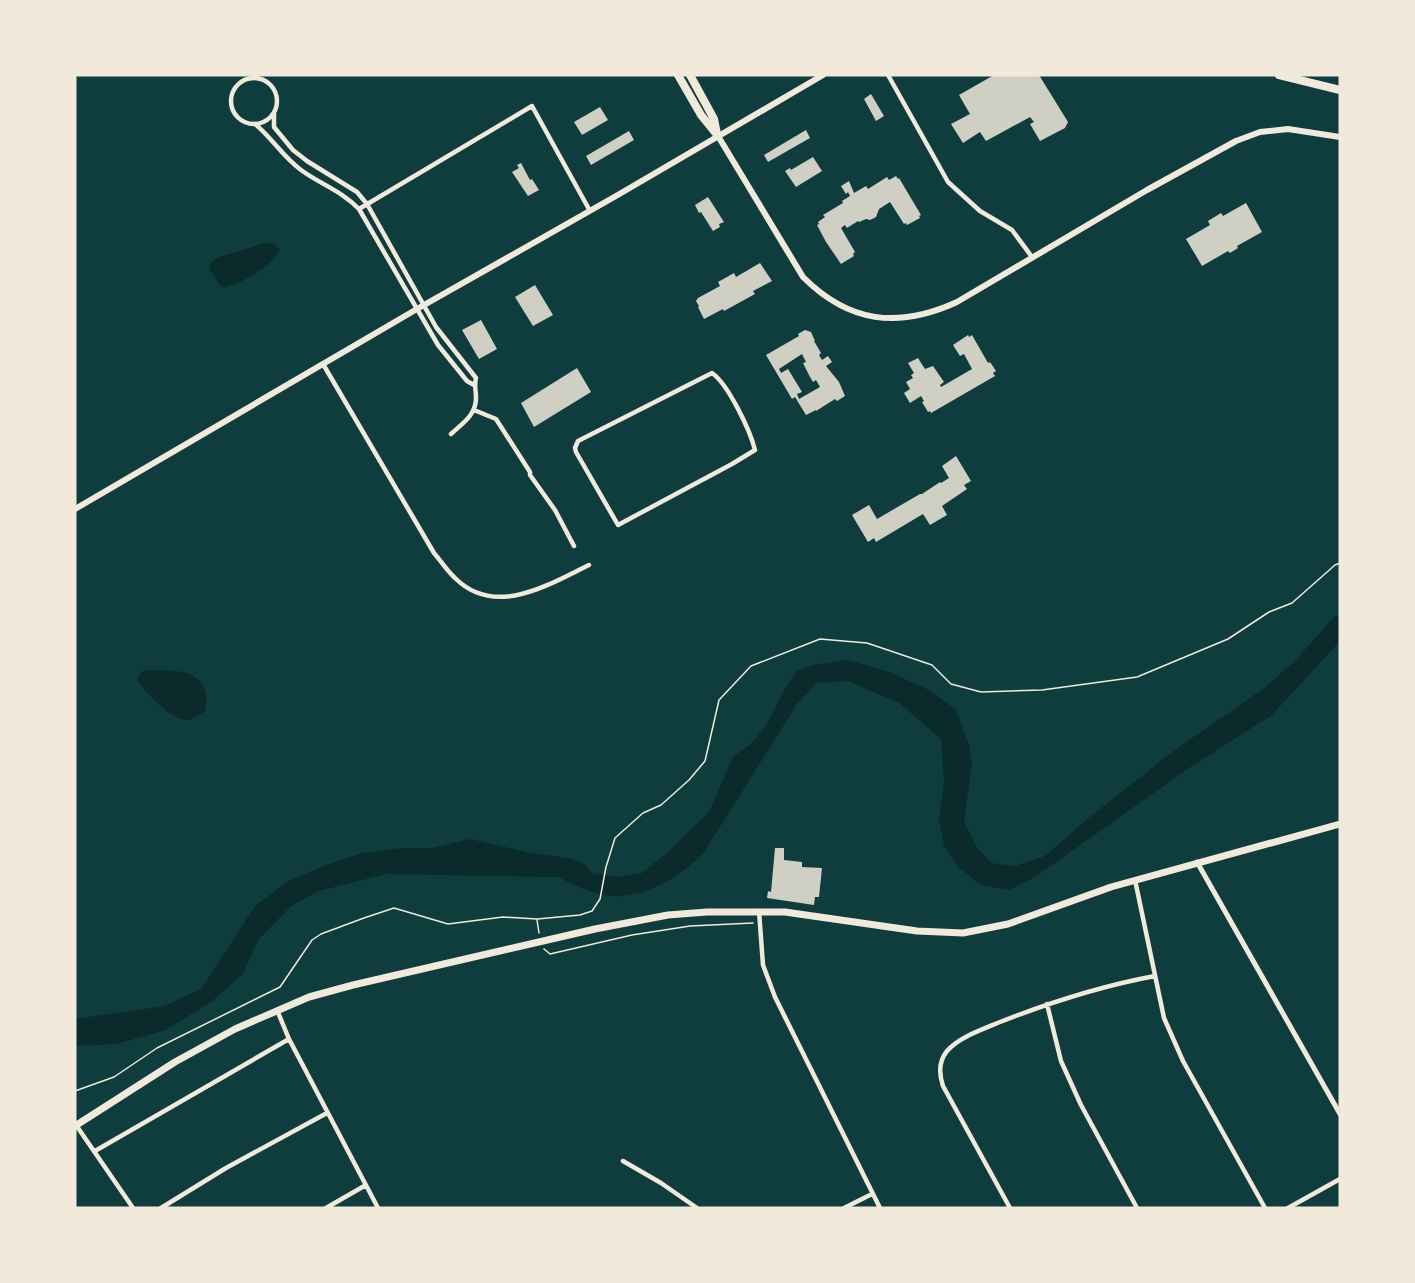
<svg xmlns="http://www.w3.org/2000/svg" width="1415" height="1283" font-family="'Titillium Web',sans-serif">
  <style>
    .water { fill: #0a2a2b }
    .building { fill: #cfcfc3; fill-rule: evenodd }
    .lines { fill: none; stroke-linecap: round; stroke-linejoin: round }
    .path { stroke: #f1e9da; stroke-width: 1.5 }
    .minor { stroke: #f1e9da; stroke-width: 4.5 }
    .tertiary { stroke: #f1e9da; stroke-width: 5 }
    .secondary { stroke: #f1e9da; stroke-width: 6 }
    .primary { stroke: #f1e9da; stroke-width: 7 }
    .motorway { stroke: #f1e9da; stroke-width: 8 }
  </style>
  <rect width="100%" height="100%" fill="#0f3d3e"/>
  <!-- water -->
  <path class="water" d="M265 243 274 244 280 250C269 270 244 281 224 288L220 286 209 268 211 263 216 258Z
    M1340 614V641L1272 715 1189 768 1035 877 1009 890 981 885 958 867 944 846 939 820 944 782 941 739 899 703 848 681 817 683 797 704 703 854C679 877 646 898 611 896 592 894 574 885 558 877L386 874 319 891 291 906 259 939 242 975 211 1002 166 1030 116 1044 75 1046V1019L165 1006 202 988 255 906 288 881 329 864 362 853 401 848H432L470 839 526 852 569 858 585 864 593 874 620 877 642 873 669 851 709 812 733 757 753 742 767 724 785 688 797 671 814 665 847 660 887 671 931 691 956 710 969 745 972 764 964 821 976 846 991 863 1015 866 1045 856 1086 820 1175 750 1263 689 1295 661 1334 617Z
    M144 670C174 670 214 667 205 711 200 714 194 719 188 720 173 722 145 692 137 680L138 676Z"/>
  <!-- building -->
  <path class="building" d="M994 75H1039L1068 122 1065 128 1040 141 1030 124 1034 122 1030 117 986 141 980 132 963 143 951 124 970 114 959 95Z
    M871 94 884 116 876 121 864 99Z
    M600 107 608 120 582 135 574 122Z
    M806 130 810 138 768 162 764 155Z
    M629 131 634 140 591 165 586 156Z
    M813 157 822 171 796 187 785 171 790 168 791 170Z
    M521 163 530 180 532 179 539 190 528 196 512 172 519 168 517 165Z
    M896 176 898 179 899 178 921 215 919 216 920 218 907 225 906 223 904 224 890 202 879 209 876 217 870 220 866 219 859 222 858 221 847 228 845 225 841 228 855 252 853 254 854 256 841 264 826 242 817 225 819 224 818 222 825 217 823 215 843 203 842 201 850 196 848 192 846 194 841 186 849 181 854 193 866 186 868 189 887 177 889 180Z
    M708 197 724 222 719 224 720 227 713 231 701 212 699 213 695 205Z
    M1246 203 1262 232 1237 246 1238 248 1230 253 1228 251 1202 266 1186 239 1210 225 1208 221 1221 213 1223 216Z
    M760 263 772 281 753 291 755 294 724 311 723 309 704 319 698 307 699 306 696 301 698 298 720 286 718 282 734 273 736 277Z
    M535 285 553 315 533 326 515 297Z
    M481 320 497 349 479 359 462 330Z
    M805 330 811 332 815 341H814L821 353 819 355 822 360 828 356 832 362 826 366 839 382 845 396 837 401 835 399 816 411V410L806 415 795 397 792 399 766 355 799 336 798 334ZM802 354 806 362 803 363 810 377 813 382 816 380 820 387 799 399 797 394 802 392 788 369 781 373 779 369Z
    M968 335 969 337 972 335 988 363 990 362 996 371 993 373 995 376 931 413 930 411 928 412 922 402 924 401 921 396 910 403 904 393 910 389 906 382 913 378 911 375 914 373 908 363 918 358 925 369 933 366 944 382 940 385 941 387 972 369 964 354 960 356 953 345Z
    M577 368 591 392 534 427 521 403Z
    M956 456 971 481 964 485 967 489 942 506 947 515 930 525 923 514 876 542 874 538 868 542 852 515 869 505 877 519 920 494H922L940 482 941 483 949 478 942 466Z
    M775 848H784V860L802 862V867L822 868 819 897H815L814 905 767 898 768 891 771 892Z"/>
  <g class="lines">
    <!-- path -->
    <path class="path" d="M537 920 539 933
      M544 949 550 954 632 935 690 926 753 923
      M75 1091 114 1077 157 1048 280 987 312 940 321 934 364 918 394 908 448 924 503 917 537 919 580 915 592 911 600 899 606 867 615 838 643 813 661 805 689 780 705 761 719 700 751 666 820 639 867 643 932 665 951 684 981 692 1042 690 1137 677 1228 639 1269 612 1292 603 1335 565 1340 563"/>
    <!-- minor -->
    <path class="minor" d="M888 75 948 182 980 211 1012 230 1032 257
      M231 101a23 23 0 1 1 46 0a23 23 0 1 1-46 0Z
      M274 113V127L293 150 307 161 357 192 367 204 436 327 476 378C474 385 476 390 476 398 476 415 463 423 451 434
      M255 124C272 138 283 157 301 170 320 184 342 191 359 209L438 345 467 381 474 385
      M359 209 532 106 590 211
      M323 364 434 553C441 561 447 571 455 578 495 618 548 585 589 565
      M712 373C728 384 750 430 755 450L732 464 618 525 576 452 575 448 578 441Z
      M474 410 496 419 530 472V475L555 510 574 546
      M1135 880 1164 1018 1183 1061 1265 1208
      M759 911 763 965 775 997 880 1208
      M1047 1004 1061 1061 1081 1105 1137 1208
      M277 1010 289 1039 378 1208
      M76 1125 133 1208
      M95 1151 289 1039
      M623 1161 661 1183 697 1208
      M161 1208 226 1168 327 1113
      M326 1208 366 1185
      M844 1208 872 1194
      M1010 1208 943 1086C939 1074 938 1062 947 1051 959 1037 983 1029 1000 1022 1051 1002 1101 986 1155 976
      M1288 1208 1340 1179"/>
    <!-- tertiary -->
    <path class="tertiary" d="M1197 862 1340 1114"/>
    <!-- secondary -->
    <path class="secondary" d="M718 136 803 277C849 323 898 329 957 302L1147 190 1236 141 1260 132 1288 129 1340 137
      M75 509 417 309 616 196 823 75"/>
    <!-- primary -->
    <path class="primary" d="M75 1126 175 1062 235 1029 309 997 353 985 595 929 668 915 707 912H785L917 931 963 933 1008 924 1111 887 1340 824"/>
    <!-- motorway -->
    <path class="motorway" d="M678 75 701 115 718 136
      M690 75 714 119 717 134
      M1279 75 1340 90"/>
  </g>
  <!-- border -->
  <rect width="1415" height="1283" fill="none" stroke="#f1e9da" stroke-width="153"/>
</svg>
